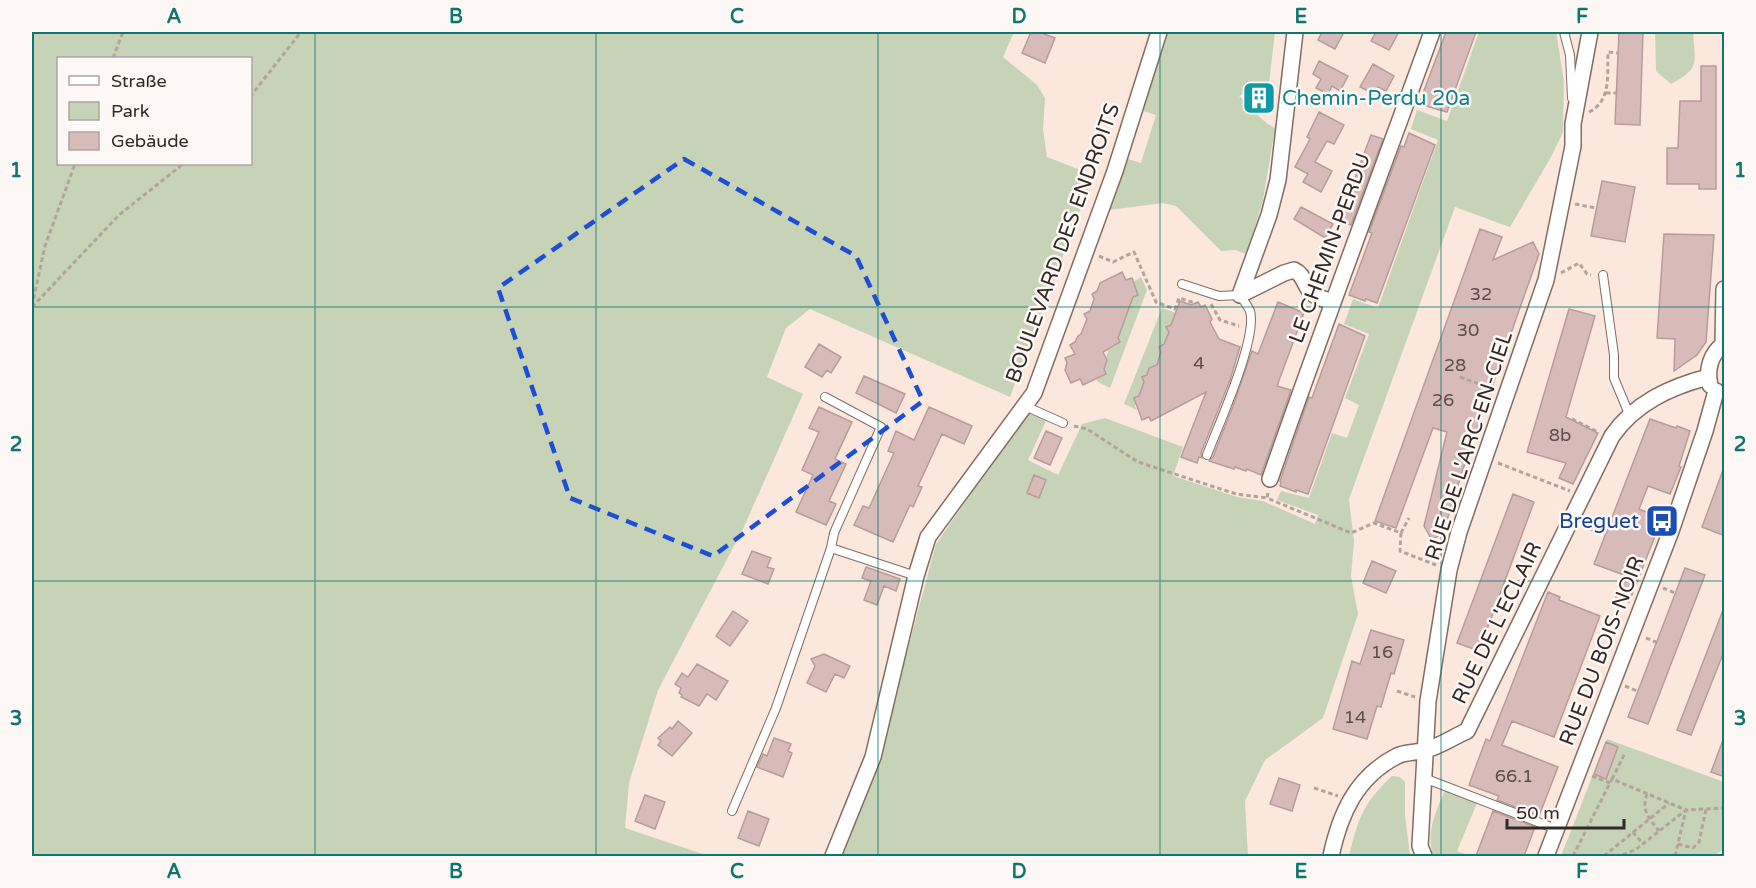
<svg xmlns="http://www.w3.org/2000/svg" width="1756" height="888" font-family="'Varela Round',sans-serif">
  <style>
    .green { fill: #c6d3b6; fill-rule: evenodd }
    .building { fill: #d7bbb8; stroke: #b89c9a; stroke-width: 1.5 }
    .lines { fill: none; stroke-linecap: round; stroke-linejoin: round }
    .lane-casing { stroke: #836d62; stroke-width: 10 }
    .street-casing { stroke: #836d62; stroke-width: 18 }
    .path { stroke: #b3a39b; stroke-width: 3; stroke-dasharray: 4.5 3; stroke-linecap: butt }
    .lane { stroke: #fff; stroke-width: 8 }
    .street { stroke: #fff; stroke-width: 15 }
    .marked { fill: none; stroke: #1d4ed8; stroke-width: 4.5; stroke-dasharray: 12 8; stroke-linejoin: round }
    .grid { fill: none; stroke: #0f766e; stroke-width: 1.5; stroke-opacity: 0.55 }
    .labels { text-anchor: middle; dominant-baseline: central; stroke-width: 5; stroke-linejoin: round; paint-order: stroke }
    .number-label { font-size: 18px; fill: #5c4e4a }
    .culture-label { font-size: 21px; fill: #0d838f; stroke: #fdf8f5; text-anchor: start }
    .street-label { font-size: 21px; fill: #332a25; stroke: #fdf8f5 }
    .transit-label { font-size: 21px; fill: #164399; stroke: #fdf8f5; text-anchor: end }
    .neatline { fill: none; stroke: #0f766e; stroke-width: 2 }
    .grid-label { font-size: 20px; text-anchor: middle; font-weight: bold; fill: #0f766e }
  </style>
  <rect width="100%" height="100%" fill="#fce7dd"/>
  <!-- green -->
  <path class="green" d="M32 32H1014L1003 57 1037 85 1045 98 1043 129 1047 157 1093 175 1010 397 810 309 786 328 767 377 803 394 743 529 658 690 629 783 625 828 709 856H32ZM58 58H250V164H58Z
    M1166 32H1275L1268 93 1259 86 1239 96C1252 107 1260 121 1275 128L1263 200 1247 254 1235 250 1221 251 1176 206 1163 203 1109 210 1128 159 1141 163 1156 115 1143 111Z
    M1479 32H1556L1564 81 1563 132 1551 157 1510 227 1455 207 1349 499 1354 541 1351 576 1358 614 1323 718 1265 760 1245 801 1248 856H843L907 652 936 544 1028 412 1046 421 1028 460 1058 475 1082 424 1105 418 1183 447 1173 476 1237 497 1263 501 1315 524 1318 515 1277 500 1281 491 1309 498 1332 433 1347 438 1359 405 1345 398 1369 334 1344 324 1353 299 1378 308 1438 140 1411 129 1417 110 1447 121Z
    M1655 32H1693C1695 63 1701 68 1671 84L1656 71Z
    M1141 277 1147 290 1110 388 1098 382 1096 379 1100 377 1109 348 1114 347 1120 342 1118 338 1136 290 1133 282Z
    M1162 308 1176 313 1171 325 1166 327 1169 332 1164 344 1159 347 1161 352 1157 365 1149 368 1147 375 1142 377 1144 382 1135 406 1137 410 1124 404Z
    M1607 739 1724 782V849L1713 856H1561Z
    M1392 776 1400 777 1405 782V815L1410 856H1349C1358 819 1363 803 1392 776Z
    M1445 791 1477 803 1457 851 1470 856H1433C1426 833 1435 812 1445 791Z"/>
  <!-- building -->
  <path class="building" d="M1031 32H1039L1055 38 1045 63 1022 53Z
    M1322 32H1344L1335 49 1318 40Z
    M1376 32H1399L1389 50 1371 41Z
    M1446 32H1476L1447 112 1419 104Z
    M1619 32H1643L1640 125 1615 124Z
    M1319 61 1348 76 1340 91 1332 86 1328 94 1316 88 1321 79 1313 74Z
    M1373 64 1394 76 1386 91 1378 87 1374 94 1360 87Z
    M1701 66H1716V189H1699V184H1667V148H1678L1680 101H1701Z
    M1319 112 1344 125 1334 144 1327 141 1315 162 1332 171 1321 192 1303 182 1308 174 1295 167 1310 139 1307 137Z
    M1409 133 1435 145 1377 303 1366 299 1365 301 1349 295 1372 233 1369 232 1401 146 1404 147Z
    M1371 135 1383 139 1351 225 1339 221Z
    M1602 181 1635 187 1625 242 1591 236Z
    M1301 207 1333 224 1325 238 1294 219Z
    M1480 229 1502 237 1493 260 1533 242 1539 254 1465 463 1443 533 1432 540 1424 526 1447 432 1433 428 1396 528 1375 521Z
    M1664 234 1714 235 1706 342 1697 355 1674 371 1675 339 1657 338Z
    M1122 272 1126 280 1132 278 1138 295 1133 297 1118 338 1120 342 1103 352 1107 360 1104 369 1106 374 1083 385 1080 379 1071 383 1065 370 1067 363 1065 358 1075 354 1070 345 1075 342 1078 336 1081 334 1087 319 1084 314 1090 311 1094 299 1092 294 1097 291 1100 283Z
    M1180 301 1191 305 1198 302 1201 307 1205 305 1212 319 1210 322 1219 339 1240 347 1230 380 1201 453 1202 458 1199 457 1197 463 1181 457 1206 392 1151 421 1149 417 1142 420 1134 398 1139 396 1144 382 1142 377 1147 375 1149 368 1157 365 1161 352 1159 347 1164 344 1169 332 1166 327 1171 325Z
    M1278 302 1304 313 1277 386 1291 390 1261 475 1247 469 1246 471 1235 467 1234 469 1209 461 1213 457 1233 406 1252 351 1258 354Z
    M1569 309 1595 316 1566 417 1598 433 1573 484 1559 478 1566 463 1527 452Z
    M1339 324 1365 336 1308 494 1296 490V492L1280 486 1281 482 1280 481 1309 397 1312 398Z
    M819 344 841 357 831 373 827 370 822 377 805 367Z
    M864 376 905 394 896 413 856 393Z
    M819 407 852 422 835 459 846 464 829 501 836 504 826 525 796 512 813 475 802 470 819 432 809 428Z
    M929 407 972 426 964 444 942 434 918 486 922 487 913 507 910 505 893 542 854 525 863 506 869 508 894 453 888 451 896 431 914 440Z
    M1650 419 1676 428 1677 426 1690 431 1679 466 1681 467 1670 494 1648 486 1639 509 1659 517 1658 519 1661 521 1629 602 1616 597 1624 575 1594 564Z
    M1046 431 1062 438 1050 465 1034 458Z
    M1723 470H1725V536L1702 527Z
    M1034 475 1046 480 1039 498 1027 493Z
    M1513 494 1534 502 1479 651 1457 643Z
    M752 551 771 558 767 567 774 569 768 584 742 574Z
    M1372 561 1396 571 1386 593 1363 583Z
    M866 567 900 579 896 591 884 586 877 605 864 600 871 581 862 578Z
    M1685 568 1705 575 1648 724 1628 717Z
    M1548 592 1560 597 1559 600 1600 616 1554 737 1512 721 1502 745 1558 767 1539 816 1497 800 1499 796 1469 785 1486 739 1490 741Z
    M1723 610 1725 649 1691 735 1677 730Z
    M733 611 748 621 730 646 716 636Z
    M1371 630 1404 640 1394 674 1391 673 1381 707 1377 706 1367 739 1333 729 1352 661 1360 664Z
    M824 654 850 666 844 678 835 674 826 692 807 683 815 666 811 659Z
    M697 664 728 681 716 700 707 694 699 706 681 697 682 695 679 693 681 688 675 684 682 673 688 677Z
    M678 721 692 733 672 756 658 745 661 741 658 738 670 727 672 729Z
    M774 738 791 744 788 751 792 753 783 777 757 767 763 754 767 756Z
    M1723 740H1725V777L1711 772Z
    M1606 742 1618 747 1606 779 1594 774Z
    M1279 778 1300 785 1292 811 1270 804Z
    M645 795 665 802 655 829 635 821Z
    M748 811 769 819 759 846 738 838Z
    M1493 811 1535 827 1524 856H1476Z"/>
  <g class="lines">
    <!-- lane casing -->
    <g class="lane-casing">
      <path id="lane" d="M1564 32 1570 55 1572 98
        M1603 275 1614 355V378L1629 414
        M1182 284 1219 296 1240 295C1243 300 1248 306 1250 311 1258 338 1218 426 1207 455
        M1025 406 1063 423
        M831 548 916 576
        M1424 778 1556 829
        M732 811 776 708 831 548 834 533 881 427 825 397"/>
    </g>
    <!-- street casing -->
    <g class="street-casing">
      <path id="street" d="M1240 295 1269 215 1278 180 1295 32
        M1240 295 1284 273 1294 270C1305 275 1304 287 1313 294 1318 298 1325 299 1332 302
        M1723 345 1724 289
        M1710 385C1706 369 1711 353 1724 344
        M1270 479C1322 329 1378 181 1432 32
        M833 856 873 757 916 576 928 537 1034 393 1115 171 1159 32
        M1331 856C1340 814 1356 777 1397 756 1405 752 1416 753 1425 750 1439 747 1453 737 1467 731L1612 436C1635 403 1670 387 1708 377
        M1424 856 1420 846 1428 701 1449 570 1459 532 1546 280 1573 146V124L1590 32
        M1546 856 1671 531 1705 431 1716 391"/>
    </g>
    <!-- path -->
    <path class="path" d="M113 58 123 32
      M1606 93H1616
      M250 97 301 32
      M1589 112C1612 101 1607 73 1608 52L1618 53
      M1575 204 1596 208
      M1099 256 1113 262 1134 252 1156 302 1175 309 1179 298 1191 302 1194 301
      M1561 273 1579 263 1587 274 1591 275
      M1211 304 1220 320 1239 326
      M32 306 45 246 75 164
      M32 307 119 215 183 164
      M1460 377 1493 389
      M1572 419 1598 432
      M1074 426 1087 429 1138 462 1236 494 1267 498
      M1498 463 1570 491
      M1268 493 1267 498 1351 533 1374 523 1401 533 1400 551 1436 565
      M1584 526 1593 530
      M1401 533 1409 518
      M1663 588 1675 593
      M1646 638 1656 642
      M1625 686 1637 691
      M1397 691 1415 697
      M1592 776 1610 783
      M1612 779 1625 753
      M1314 788 1338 796
      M1647 794C1641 811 1649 818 1659 831
      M1633 832 1643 844
      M1678 844 1693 848 1699 842 1706 809
      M1573 856 1612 779 1686 810 1635 850 1619 856
      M1604 856 1669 803
      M1675 856 1686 810 1724 808"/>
    <!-- lane -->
    <use href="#lane" class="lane"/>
    <!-- street -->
    <use href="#street" class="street"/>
  </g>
  <!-- marked area -->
  <path class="marked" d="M684 159 856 256 923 401 713 556 570 498 498 288Z"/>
  <!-- grid -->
  <path class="grid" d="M315 32V856M596 32V856M878 32V856M1160 32V856M1441 32V856M32 307H1724M32 581H1724"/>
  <!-- icons -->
  <defs>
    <g id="building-square" transform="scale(1.725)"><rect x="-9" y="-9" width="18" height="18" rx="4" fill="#0f9aa8" stroke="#fdf8f5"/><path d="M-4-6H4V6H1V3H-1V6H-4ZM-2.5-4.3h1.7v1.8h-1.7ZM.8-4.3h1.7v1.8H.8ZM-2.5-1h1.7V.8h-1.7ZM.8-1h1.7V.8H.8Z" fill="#fff"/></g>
    <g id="bus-square" transform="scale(1.725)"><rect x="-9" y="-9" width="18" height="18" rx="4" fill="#1a4fb4" stroke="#fdf8f5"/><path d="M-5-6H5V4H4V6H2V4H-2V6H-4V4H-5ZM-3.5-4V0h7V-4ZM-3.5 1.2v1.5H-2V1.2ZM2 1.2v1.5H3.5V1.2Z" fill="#fff"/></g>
  </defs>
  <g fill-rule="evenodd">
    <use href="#building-square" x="1259" y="98"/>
    <use href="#bus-square" x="1662" y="521"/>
  </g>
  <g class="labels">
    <!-- number labels -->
    <g class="number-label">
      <text x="1481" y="294">32</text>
      <text x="1468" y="330">30</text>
      <text x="1199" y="363">4</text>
      <text x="1455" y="365">28</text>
      <text x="1443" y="400">26</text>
      <text x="1560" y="435">8b</text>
      <text x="1382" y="652">16</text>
      <text x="1355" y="717">14</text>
      <text x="1514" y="776">66.1</text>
    </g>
    <!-- culture labels -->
    <g class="culture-label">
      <text x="1282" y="98">Chemin-Perdu 20a</text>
    </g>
    <!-- street labels -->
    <g class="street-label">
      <text transform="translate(1063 243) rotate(-70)">BOULEVARD DES ENDROITS</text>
      <text transform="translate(1330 248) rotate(-70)">LE CHEMIN-PERDU</text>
      <text transform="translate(1469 446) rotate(-72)">RUE DE L'ARC-EN-CIEL</text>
      <text transform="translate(1497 623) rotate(-64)">RUE DE L'ECLAIR</text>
      <text transform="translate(1602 651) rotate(-69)">RUE DU BOIS-NOIR</text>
    </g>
    <!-- transit labels -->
    <g class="transit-label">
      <text x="1639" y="521">Breguet</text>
    </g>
  </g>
  <!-- border -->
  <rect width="1756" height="888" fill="none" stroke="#fdf8f5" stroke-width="66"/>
  <!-- legend -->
  <rect x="57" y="57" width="195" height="108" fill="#fdf8f5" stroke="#aca6a2" stroke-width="1.5"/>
  <rect x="69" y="76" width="30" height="9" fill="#ffffff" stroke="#aca6a2" stroke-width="1.5"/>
  <text x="111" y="87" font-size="18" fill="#332a25">Straße</text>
  <rect x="69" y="102" width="30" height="18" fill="#c6d3b6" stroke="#aca6a2" stroke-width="1.5"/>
  <text x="111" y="117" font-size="18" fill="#332a25">Park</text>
  <rect x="69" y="132" width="30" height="18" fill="#d7bbb8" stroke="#aca6a2" stroke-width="1.5"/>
  <text x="111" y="147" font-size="18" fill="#332a25">Gebäude</text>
  <!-- scale -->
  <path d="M1507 819v9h117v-9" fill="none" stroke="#332a25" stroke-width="3"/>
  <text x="1516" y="819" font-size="18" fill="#332a25" stroke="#fdf8f5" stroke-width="4.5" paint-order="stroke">50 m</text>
  <rect x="33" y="33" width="1690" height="822" class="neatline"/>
  <g class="grid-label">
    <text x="174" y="23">A</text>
    <text x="456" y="23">B</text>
    <text x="737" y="23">C</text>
    <text x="1019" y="23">D</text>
    <text x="1301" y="23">E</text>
    <text x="1582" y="23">F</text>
    <text x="16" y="177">1</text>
    <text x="1740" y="177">1</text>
    <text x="16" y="451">2</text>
    <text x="1740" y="451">2</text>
    <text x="16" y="725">3</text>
    <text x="1740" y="725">3</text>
    <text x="174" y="878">A</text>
    <text x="456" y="878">B</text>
    <text x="737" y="878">C</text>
    <text x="1019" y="878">D</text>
    <text x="1301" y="878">E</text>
    <text x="1582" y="878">F</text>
  </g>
</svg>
